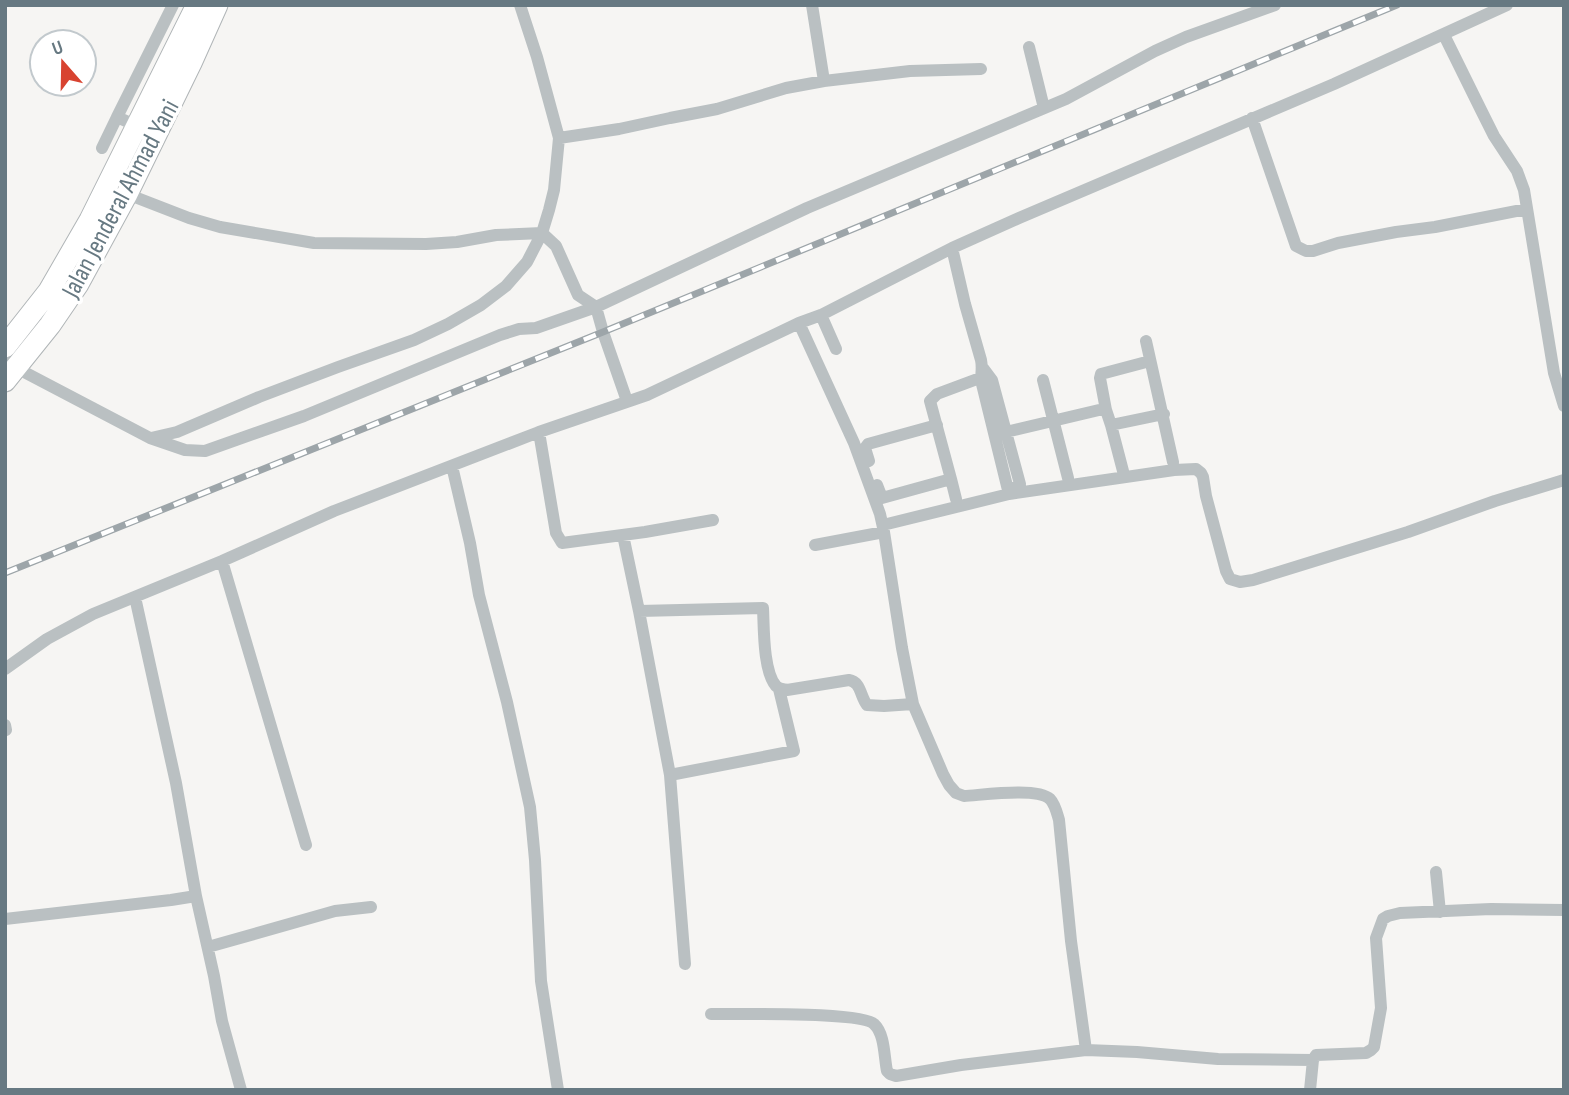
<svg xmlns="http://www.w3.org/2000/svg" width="1569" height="1095" font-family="'Sofia Sans Condensed',sans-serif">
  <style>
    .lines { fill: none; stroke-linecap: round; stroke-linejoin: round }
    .highway-casing { stroke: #b0b5b7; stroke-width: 23 }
    .minor { stroke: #bac0c2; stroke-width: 12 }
    .highway { stroke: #fff; stroke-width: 21 }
    .rail-casing { stroke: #9da5a9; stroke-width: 7 }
    .rail { stroke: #fff; stroke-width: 4.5; stroke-dasharray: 13; stroke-linecap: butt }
    .labels { text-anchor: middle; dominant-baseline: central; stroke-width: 7; stroke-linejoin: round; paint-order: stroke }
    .street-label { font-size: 26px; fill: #677982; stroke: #fff }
  </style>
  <rect width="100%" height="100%" fill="#f6f5f3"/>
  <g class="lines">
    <!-- highway casing -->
    <g class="highway-casing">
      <path id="highway" d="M5 347 49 291 90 220 197 5
        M5 381 50 325 78 284 127 194 191 63 217 5"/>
    </g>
    <!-- minor -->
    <path class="minor" d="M812 5 824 81
      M1444 35 1481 110 1494 136 1517 171 1524 190 1554 373 1564 406
      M1029 47 1044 108
      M1252 118 1296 246 1306 251H1313L1338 243 1396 232 1435 227 1527 209
      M137 126 117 117 173 5
      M559 138 619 129 670 118 717 109 786 88 824 81 910 71 981 69
      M102 148 117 117
      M127 194 189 218 220 227 314 243 426 244 457 242 496 235 542 233 556 246 578 295 596 307 603 332 627 401
      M952 248 965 304 981 360C983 369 980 376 982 384L1008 490 1019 486 1020 484 992 380 983 368
      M821 315 836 349
      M799 323 854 443 880 514 884 532 902 648 913 704 943 774 949 785 956 793 964 796C983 795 1037 787 1050 799 1055 804 1057 813 1059 820L1071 941 1086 1050
      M1146 341 1173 462
      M5 362 150 438 185 450 205 451 304 416 500 335 519 329 536 328 596 307 807 208 1066 99 1155 51 1186 37 1275 5
      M1043 380 1068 478
      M1106 410 1100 378 1101 374 1150 361
      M1111 425 1123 471
      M539 432 556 533 562 543 645 532 713 520
      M1006 432 1099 410H1106L1111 425 1164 414
      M151 438 177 432 259 397 338 367 414 340 448 324 481 305 506 286 527 262 542 233 549 210 554 190 559 138 537 57 520 5
      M869 461 865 448 868 444 937 425
      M452 466 470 543 479 595 507 702 530 807 535 860 541 981 558 1090
      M951 479 956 499
      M877 485 882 498 951 479 930 401 937 394 988 375
      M883 525 1009 494 1174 470 1196 469 1201 473 1203 477 1206 496 1226 571 1230 579 1240 582 1253 580 1408 532 1495 501 1564 480
      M623 535 639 611
      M815 545 884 532
      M222 561 306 845
      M135 597 176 783 196 896
      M5 669 47 639 93 614 222 561 334 511 539 432 647 395 799 323 821 315 952 248 1019 218 1334 84 1507 5
      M5 725 6 730
      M670 775 794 751 779 689
      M1436 872 1440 912
      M5 919 171 900 196 896 214 976 222 1021 241 1090
      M208 947 335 911 371 907
      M685 964 670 775 639 611 763 608C764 628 763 671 776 686 779 689 783 689 787 690L849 680C861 682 860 696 867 705L884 706 913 704
      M711 1014C736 1014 862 1012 874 1024 885 1034 884 1057 887 1071L890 1074 896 1076 961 1065 1086 1050 1137 1052 1218 1059 1313 1060
      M1310 1090 1313 1060 1316 1055 1366 1053 1371 1050 1374 1047 1381 1008 1376 938 1383 919 1388 916 1400 913 1491 909 1564 910"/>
    <!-- highway -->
    <use href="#highway" class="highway"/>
    <!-- rail casing -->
    <g class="rail-casing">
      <path id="rail" d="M5 573 603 332 1397 5"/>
    </g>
    <!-- rail -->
    <use href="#rail" class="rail"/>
  </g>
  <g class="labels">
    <!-- street labels -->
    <g class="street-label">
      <text transform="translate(121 199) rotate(-62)">Jalan Jenderal Ahmad Yani</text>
    </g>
  </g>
  <!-- border -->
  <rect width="1569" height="1095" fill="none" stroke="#677982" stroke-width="14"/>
  <!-- north arrow -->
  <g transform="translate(63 63) rotate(340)"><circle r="33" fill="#ffffff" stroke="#c2c9cd" stroke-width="2"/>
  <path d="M0-5L12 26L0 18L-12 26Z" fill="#d84330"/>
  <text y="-10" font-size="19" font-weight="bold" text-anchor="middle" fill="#677982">U</text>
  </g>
</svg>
